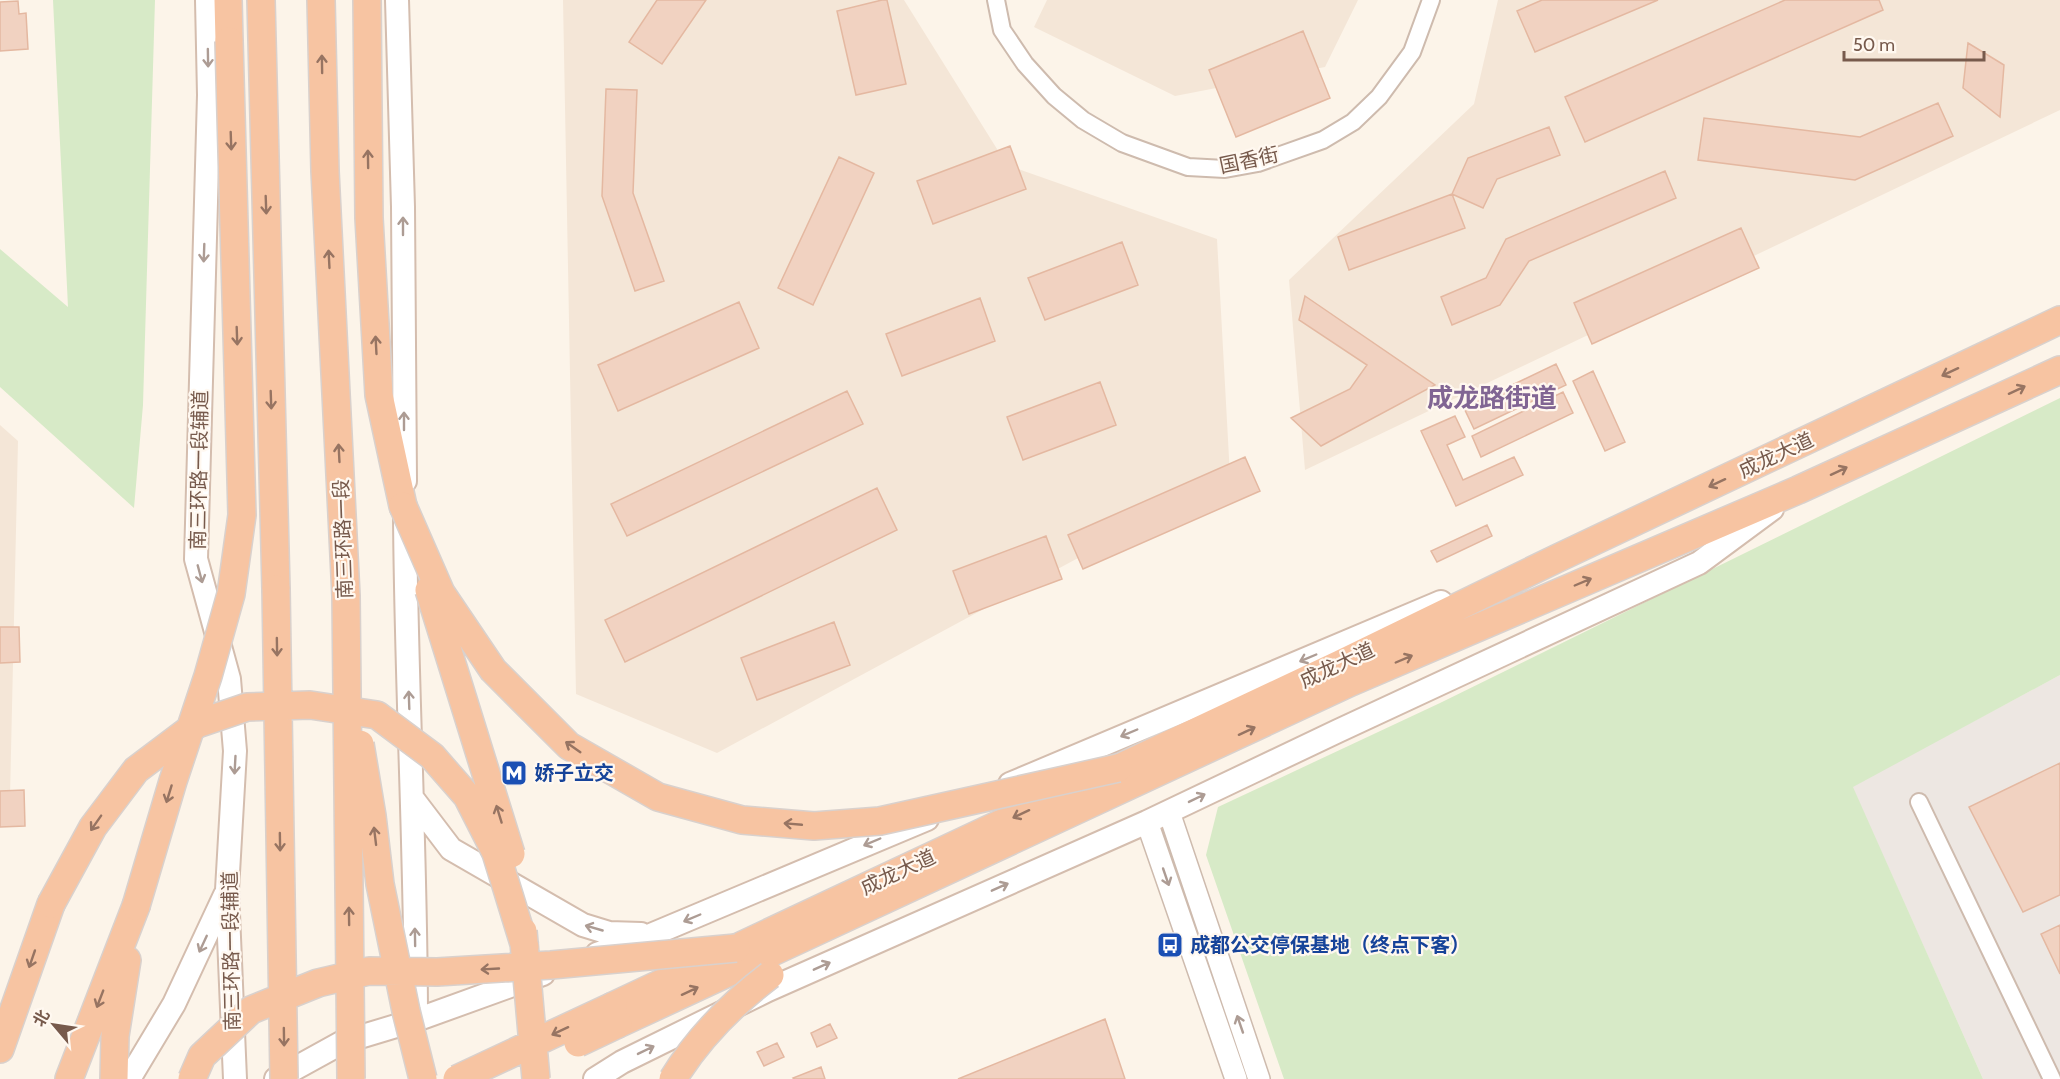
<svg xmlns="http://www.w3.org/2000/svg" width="2060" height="1079" font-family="Cabin,'Noto Sans SC',sans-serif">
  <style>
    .residential { fill: #f4e6d7 }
    .industrial { fill: #ede7e2 }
    .green { fill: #d7eac7 }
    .building { fill: #f1d2c1; stroke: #e4b8a1; stroke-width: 1.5 }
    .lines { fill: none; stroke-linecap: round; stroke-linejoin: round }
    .minor-casing { stroke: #cebbae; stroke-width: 20 }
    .tertiary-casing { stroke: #cebbae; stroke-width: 24 }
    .secondary-casing { stroke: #d4bdae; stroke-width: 26 }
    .trunk-casing { stroke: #d9d1cd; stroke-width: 30 }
    .minor { stroke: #fff; stroke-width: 16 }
    .tertiary { stroke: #fff; stroke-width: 21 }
    .secondary { stroke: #fff; stroke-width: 22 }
    .trunk { stroke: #f7c4a2; stroke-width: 27 }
    .trunk-bridge-casing { stroke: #d9d1cd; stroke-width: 30; stroke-linecap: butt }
    .trunk-bridge { stroke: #f7c4a2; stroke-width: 27 }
    .oneway { stroke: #ad9c94 }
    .oneway2 { stroke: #977462 }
    .labels { text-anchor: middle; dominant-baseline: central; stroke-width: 4.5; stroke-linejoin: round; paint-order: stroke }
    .street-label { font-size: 20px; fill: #775a4c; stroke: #fff8f0 }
    .transit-label { font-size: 20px; font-weight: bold; fill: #164399; stroke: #fff8f0; text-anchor: start }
    .district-label { font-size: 26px; font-weight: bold; fill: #816593; stroke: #fff8f0 }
  </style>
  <rect width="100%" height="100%" fill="#fcf4e9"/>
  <!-- residential -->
  <path class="residential" d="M563 0H904L1007 165 1217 239 1230 476 717 753 576 694Z
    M1047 0H1358L1325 67 1175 96 1034 27Z
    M1498 0H2060V110L1305 470 1289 280 1474 104Z
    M0 425 18 441 10 797 0 816Z"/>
  <!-- industrial -->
  <path class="industrial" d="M2060 675V1079H1983L1852 786Z"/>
  <!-- green -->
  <path class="green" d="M53 0H155L143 405 134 508 0 387V249L68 307Z
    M2060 398V675L1853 787 1983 1079H1284L1206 855 1218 807 1440 703Z"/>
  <!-- building -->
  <path class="building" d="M657 0H706L662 64 629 42Z
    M882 0H887L906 84 856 95 837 11Z
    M1542 0H1658L1535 52 1517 11Z
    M1785 0H1879L1883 10 1585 142 1565 97Z
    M18 1 19 14 26 13 28 49 0 51V2Z
    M1303 31 1330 98 1236 137 1209 70Z
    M1968 43 2004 65 2000 117 1963 88Z
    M606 89 637 90 633 193 664 281 635 291 602 196Z
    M1938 103 1953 136 1855 180 1698 160 1704 118 1860 137Z
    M1549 127 1560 155 1497 179 1483 208 1452 194 1468 158Z
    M1010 146 1026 189 933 224 917 181Z
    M839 157 874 173 813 305 778 288Z
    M1665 171 1676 198 1529 261 1500 305 1452 325 1441 297 1486 278 1506 239Z
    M1452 194 1465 228 1349 270 1338 237Z
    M1741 228 1759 268 1592 344 1574 303Z
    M1122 242 1138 285 1045 320 1028 278Z
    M1305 296 1435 385 1321 446 1291 418 1350 389 1367 365 1299 320Z
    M980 298 995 341 902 376 886 334Z
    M739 302 759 348 618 411 598 365Z
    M1556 364 1566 385 1474 429 1464 408Z
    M1593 371 1625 442 1605 451 1573 381Z
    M1100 382 1116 425 1023 460 1007 417Z
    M847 391 863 424 627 536 611 504Z
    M1563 392 1573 413 1481 457 1472 436Z
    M1455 416 1465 437 1447 445 1463 480 1514 457 1523 475 1456 506 1421 431Z
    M1245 457 1260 491 1083 569 1068 535Z
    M877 488 897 530 625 662 605 620Z
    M1487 525 1492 536 1437 562 1431 551Z
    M1046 536 1062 579 969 614 953 571Z
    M834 622 850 665 757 700 741 658Z
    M0 627H19L20 662 0 663Z
    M2060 763V895L2023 912 1969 807Z
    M24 790 25 826 0 827V791Z
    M2060 925V974L2041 934Z
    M1105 1019 1125 1079H958Z
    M830 1024 837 1038 817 1047 811 1033Z
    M777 1043 784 1057 764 1066 757 1052Z
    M821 1067 825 1079H794L793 1078Z"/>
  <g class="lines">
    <!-- minor casing -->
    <g class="minor-casing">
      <path id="minor" d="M996 0 1002 30 1025 64 1054 96 1083 120 1122 143 1188 167 1225 169 1258 163 1323 140 1353 122 1379 97 1412 52 1431 0
        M1919 802 2052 1079"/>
    </g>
    <!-- tertiary casing -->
    <g class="tertiary-casing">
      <path id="tertiary" d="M1169 812 1259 1079
        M1147 822 1236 1079"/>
    </g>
    <!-- secondary casing -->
    <g class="secondary-casing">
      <path id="secondary" d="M207 0 209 95 196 559 229 679 235 751 227 890 235 1079
        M397 0 403 207 405 481
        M405 514C406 683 416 852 416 1021
        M1010 784 1441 602
        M413 799 451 849 583 925 609 933 641 934
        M597 954 651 935 927 819
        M129 1079 174 1004 225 895
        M276 1079 343 1042 416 1020 543 974
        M595 1079 622 1062 768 990 1147 822 1338 731 1699 563 1772 509"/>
    </g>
    <!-- trunk casing -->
    <g class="trunk-casing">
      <path id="trunk" d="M228 0 229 41
        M261 0 276 589
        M321 0 325 171 346 596
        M367 0 369 218 379 395 403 506
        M613 1006 1340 664 1558 558 2060 320
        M618 1024 1351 682 1798 490 2060 370
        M0 1049 51 904
        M69 1079 136 906
        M114 1079 115 1036 127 960"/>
    </g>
    <!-- minor -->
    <use href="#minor" class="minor"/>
    <!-- tertiary -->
    <use href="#tertiary" class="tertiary"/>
    <!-- secondary -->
    <use href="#secondary" class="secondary"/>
    <!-- trunk -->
    <use href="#trunk" class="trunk"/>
    <!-- trunk-bridge casing -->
    <g class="trunk-bridge-casing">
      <path id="trunk-bridge" d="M403 506 441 593 493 670 569 746 658 797 742 820 814 826 880 821 1118 768
        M276 589 284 1079
        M429 590 511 854
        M346 596 351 1079
        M360 744 372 816 380 884 406 1011 423 1079
        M51 904 93 827 136 770 197 724 247 707 310 705 377 715 432 756 467 796 496 853 525 947
        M136 906 173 781 208 676 231 594 242 515 229 41
        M523 931 536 1079
        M578 1043 618 1024
        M192 1079 202 1056 251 1010 318 983 369 971 437 972 551 965 736 948
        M457 1079 613 1006
        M673 1079C698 1038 732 1004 770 975"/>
    </g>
    <!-- trunk-bridge -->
    <use href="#trunk-bridge" class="trunk-bridge"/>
  </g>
  <!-- one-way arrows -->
  <defs><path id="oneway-shaft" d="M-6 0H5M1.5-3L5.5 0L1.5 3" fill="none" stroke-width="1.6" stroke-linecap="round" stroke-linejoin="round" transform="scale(1.5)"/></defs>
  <g class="oneway">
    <use href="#oneway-shaft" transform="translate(208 58) rotate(89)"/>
    <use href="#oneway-shaft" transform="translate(403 226) rotate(-90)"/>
    <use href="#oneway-shaft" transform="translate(204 253) rotate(92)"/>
    <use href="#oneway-shaft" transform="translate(404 421) rotate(-90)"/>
    <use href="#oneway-shaft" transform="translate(200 574) rotate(75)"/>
    <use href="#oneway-shaft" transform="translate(1308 658) rotate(157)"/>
    <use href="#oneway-shaft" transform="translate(409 700) rotate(-92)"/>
    <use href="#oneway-shaft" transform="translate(1129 733) rotate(157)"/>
    <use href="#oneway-shaft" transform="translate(235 765) rotate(93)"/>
    <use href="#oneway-shaft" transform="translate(1197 798) rotate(-26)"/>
    <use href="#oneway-shaft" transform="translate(872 842) rotate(157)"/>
    <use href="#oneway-shaft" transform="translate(1166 877) rotate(71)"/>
    <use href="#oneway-shaft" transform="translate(1000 887) rotate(-24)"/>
    <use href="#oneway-shaft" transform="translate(692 918) rotate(157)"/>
    <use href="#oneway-shaft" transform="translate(594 928) rotate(-164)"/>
    <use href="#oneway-shaft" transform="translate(415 937) rotate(-91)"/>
    <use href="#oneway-shaft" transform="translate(203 944) rotate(115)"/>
    <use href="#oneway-shaft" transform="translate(822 966) rotate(-24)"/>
    <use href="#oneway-shaft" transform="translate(1240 1024) rotate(-109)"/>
    <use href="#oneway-shaft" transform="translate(646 1050) rotate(-26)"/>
  </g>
  <g class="oneway2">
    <use href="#oneway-shaft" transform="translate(322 64) rotate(-91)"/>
    <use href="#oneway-shaft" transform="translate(231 141) rotate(88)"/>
    <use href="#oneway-shaft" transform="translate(368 159) rotate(-91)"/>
    <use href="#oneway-shaft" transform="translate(266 205) rotate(88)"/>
    <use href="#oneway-shaft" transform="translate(329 259) rotate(-93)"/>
    <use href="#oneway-shaft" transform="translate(237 336) rotate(88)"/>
    <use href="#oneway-shaft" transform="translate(376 345) rotate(-93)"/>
    <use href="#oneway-shaft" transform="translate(1950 372) rotate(155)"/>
    <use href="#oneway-shaft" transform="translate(2017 390) rotate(-25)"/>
    <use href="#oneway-shaft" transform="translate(271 400) rotate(88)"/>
    <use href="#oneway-shaft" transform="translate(339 453) rotate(-93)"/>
    <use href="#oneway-shaft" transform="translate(1839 471) rotate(-25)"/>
    <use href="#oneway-shaft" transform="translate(1717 483) rotate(155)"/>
    <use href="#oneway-shaft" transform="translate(1583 582) rotate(-23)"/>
    <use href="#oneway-shaft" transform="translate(277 647) rotate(89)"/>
    <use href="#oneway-shaft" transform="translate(1404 659) rotate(-23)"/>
    <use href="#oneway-shaft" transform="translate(1247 731) rotate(-25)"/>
    <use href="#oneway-shaft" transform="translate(573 747) rotate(-145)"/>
    <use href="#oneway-shaft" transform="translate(169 794) rotate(107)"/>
    <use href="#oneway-shaft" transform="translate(499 814) rotate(-107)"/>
    <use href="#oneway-shaft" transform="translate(1021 814) rotate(155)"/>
    <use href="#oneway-shaft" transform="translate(96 823) rotate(125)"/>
    <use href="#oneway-shaft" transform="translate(793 824) rotate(-175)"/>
    <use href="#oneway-shaft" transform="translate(375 836) rotate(-97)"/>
    <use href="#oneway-shaft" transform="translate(280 842) rotate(89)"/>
    <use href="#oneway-shaft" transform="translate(349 916) rotate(-91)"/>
    <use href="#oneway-shaft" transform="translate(32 959) rotate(109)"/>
    <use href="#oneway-shaft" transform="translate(490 969) rotate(177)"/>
    <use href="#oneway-shaft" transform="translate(690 991) rotate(-25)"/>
    <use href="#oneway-shaft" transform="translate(100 999) rotate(111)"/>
    <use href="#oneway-shaft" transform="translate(560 1031) rotate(155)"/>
    <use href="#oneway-shaft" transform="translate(284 1037) rotate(89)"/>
  </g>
  <!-- icons -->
  <defs>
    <g id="metro-square" transform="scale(1.35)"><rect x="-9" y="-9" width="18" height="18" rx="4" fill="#1a4fb4" stroke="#fff8f0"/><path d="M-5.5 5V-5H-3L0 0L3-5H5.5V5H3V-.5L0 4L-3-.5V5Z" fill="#fff"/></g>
    <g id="bus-square" transform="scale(1.35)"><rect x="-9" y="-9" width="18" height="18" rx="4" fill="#1a4fb4" stroke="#fff8f0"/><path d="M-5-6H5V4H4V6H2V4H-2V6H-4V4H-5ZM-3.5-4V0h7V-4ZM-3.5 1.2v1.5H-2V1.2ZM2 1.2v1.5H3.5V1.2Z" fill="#fff"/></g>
  </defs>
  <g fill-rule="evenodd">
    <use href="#metro-square" x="514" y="773"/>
    <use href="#bus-square" x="1170" y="945"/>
  </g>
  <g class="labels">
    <!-- street labels -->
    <g class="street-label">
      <text transform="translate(1249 160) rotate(-12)">国香街</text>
      <text transform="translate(1776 455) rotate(-25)">成龙大道</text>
      <text transform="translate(199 470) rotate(-89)">南三环路一段辅道</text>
      <text transform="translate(343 539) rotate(-92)">南三环路一段</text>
      <text transform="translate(1337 665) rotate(-25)">成龙大道</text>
      <text transform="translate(898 872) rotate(-25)">成龙大道</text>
      <text transform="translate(231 951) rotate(-91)">南三环路一段辅道</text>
    </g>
    <!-- transit labels -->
    <g class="transit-label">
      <text x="534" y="773">娇子立交</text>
      <text x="1190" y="945">成都公交停保基地（终点下客）</text>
    </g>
    <!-- district labels -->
    <g class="district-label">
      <text x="1492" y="398">成龙路街道</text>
    </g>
  </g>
  <!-- north arrow -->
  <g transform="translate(54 1025) rotate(299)" stroke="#fff8f0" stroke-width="4.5" paint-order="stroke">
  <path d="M0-4.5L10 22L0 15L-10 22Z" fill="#775a4c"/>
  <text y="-9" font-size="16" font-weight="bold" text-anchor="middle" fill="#775a4c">北</text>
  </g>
  <!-- scale -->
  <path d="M1844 51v9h140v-9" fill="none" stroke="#775a4c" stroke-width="3"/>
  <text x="1853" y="51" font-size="18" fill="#775a4c" stroke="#fff8f0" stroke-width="4.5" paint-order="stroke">50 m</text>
</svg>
